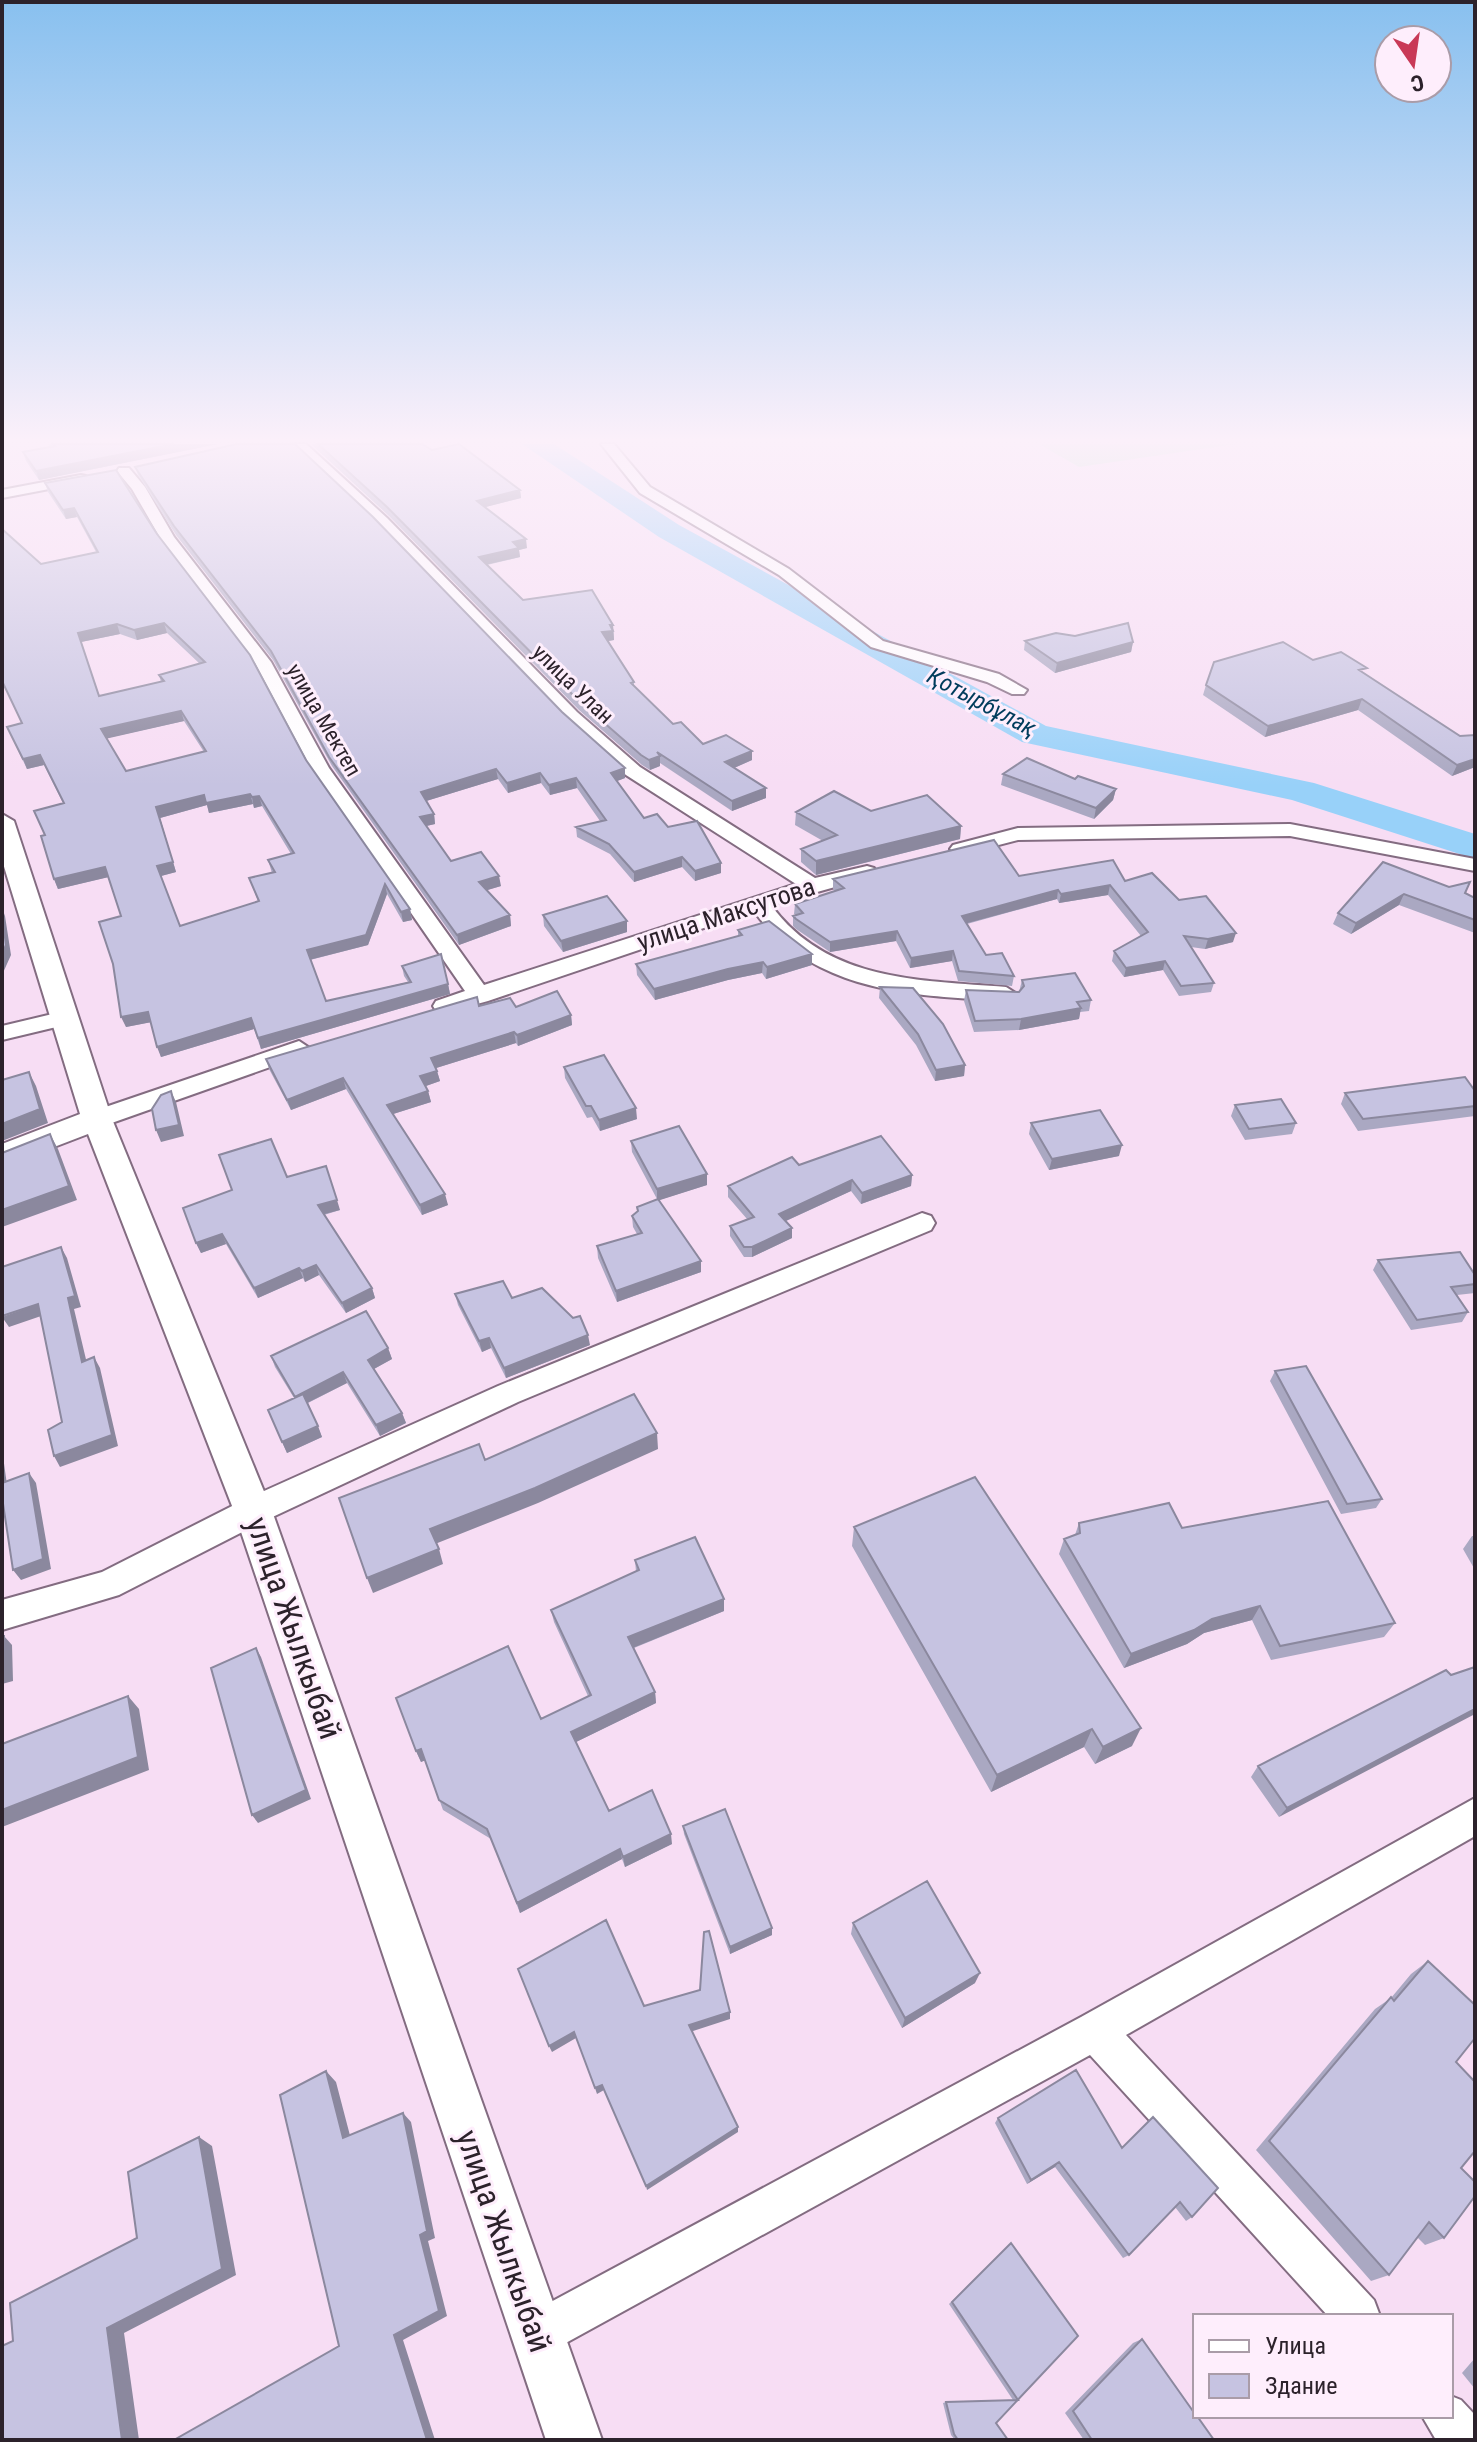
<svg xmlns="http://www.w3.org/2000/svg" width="1477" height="2442" font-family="'Roboto Condensed',sans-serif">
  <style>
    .green { fill: #b5e7c4 }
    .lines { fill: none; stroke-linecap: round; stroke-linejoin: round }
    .river { fill: #98d1f9; fill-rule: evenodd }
    .minor-casing { stroke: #836c81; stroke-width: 4 }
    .tertiary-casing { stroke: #836c81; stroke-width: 4 }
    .minor { fill: #fff; fill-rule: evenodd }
    .tertiary { fill: #fff; fill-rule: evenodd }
    .wall { fill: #aaa8c2; fill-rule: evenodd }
    .shaded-wall { fill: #8b889e }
    .building { fill: #c6c3e1; stroke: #8b889e; stroke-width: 2; fill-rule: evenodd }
    .labels { text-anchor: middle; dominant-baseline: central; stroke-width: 6; stroke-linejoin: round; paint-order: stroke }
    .far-street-label { font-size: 22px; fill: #2c222b; stroke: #feeefc }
    .far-water-label { font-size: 24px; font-style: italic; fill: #003c5c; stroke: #feeefc }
    .street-label { font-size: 26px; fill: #2c222b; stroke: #feeefc }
    .near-street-label { font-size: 32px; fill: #2c222b; stroke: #feeefc }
  </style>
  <rect width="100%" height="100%" fill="#f7ddf4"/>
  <!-- green -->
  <path class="green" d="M1039 444H1236L1079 467Z"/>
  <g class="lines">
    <!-- river -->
    <path class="river" d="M522 444H554L679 525 1046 726 1314 783 1475 834V859L1292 800 1022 742 659 537Z"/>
    <!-- minor casing -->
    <g class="minor-casing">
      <path id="minor" d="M292 444H306L387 518 577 712 640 767 815 878 867 866 874 868 877 872 874 876 771 905C827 982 920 980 1006 987L1017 994 1014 999C997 1004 976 999 958 998 881 993 802 978 754 911L488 1001 444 1013 436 1011 433 1006 436 1001 465 991 311 768 255 663 162 541 132 489 117 471 119 468H129L145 487 174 537 271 662 329 768 484 985 796 884 626 775 565 720 377 524Z
        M601 444H614L650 487 789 569 883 641 999 674 1027 690 1024 694H1012L987 682 871 647 779 575 640 493Z
        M81 475 86 476V482L2 498V490Z
        M1290 824 1475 859V871L1290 836 1018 840 960 855 950 849 953 845 1018 828Z
        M65 1011 76 1018 73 1023 2 1040V1026Z
        M299 1041 311 1049 307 1054 106 1125H88L85 1119 88 1113Z
        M922 1213 931 1216 935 1223 931 1230 518 1402 264 1521 119 1595 2 1630V1600L102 1572 242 1501 498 1386Z
        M1475 1798V1836L1126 2035 1374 2300 1380 2316H1328L1090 2055 553 2350 537 2356 521 2350 515 2334 521 2318 1081 2017Z
        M1451 2396 1461 2400 1475 2415V2440H1436L1422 2416H1451Z"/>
    </g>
    <!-- tertiary casing -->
    <g class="tertiary-casing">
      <path id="tertiary" d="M2 814 14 821 112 1119 272 1511 602 2440H546L234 1511 88 1134 2 1167V1144L80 1114 2 860Z"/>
    </g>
    <!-- minor -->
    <use href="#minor" class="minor"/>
    <!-- tertiary -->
    <use href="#tertiary" class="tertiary"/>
  </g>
  <!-- wall -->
  <path class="wall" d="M48 444H218L39 480 26 461 23 452 50 447Z
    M311 444H422L432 450 520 490 521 498 485 507 527 548 519 550 520 557 487 565 523 600 613 625 614 640 608 641 634 682V686L673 724 703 744 752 760 734 768 766 798 732 811 660 763V766L650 770 642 765 579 710 389 516Z
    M135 467 625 778 617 781 644 818 668 827 721 863V873L695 881 682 867 634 882 610 854 577 837 576 827 600 821 577 788 550 795 541 783 508 793 498 779 426 801 434 814 435 824 426 826 451 861 501 886 487 890 510 915 511 926 459 945 332 766 273 660 176 535 138 475Z
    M45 483 157 534 306 760 410 909 412 920 403 922 387 894 368 945 310 960 326 1001 408 982 404 976 402 966 448 984 450 994 261 1049 254 1029 161 1057 151 1022 126 1027 121 916 108 877 58 889 54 879 45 835 63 803 44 765 27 769 7 727 21 723 41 564 96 552 77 517 66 519 48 492ZM167 633 200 664 159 675 161 682 99 696 81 642 120 634 137 640ZM184 721 204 752 126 771 107 738ZM253 804 254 808 262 806 291 854 268 860 272 873 249 878 258 901 180 926 161 876 176 872 160 818 207 805 209 813Z
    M1025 641 1133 642 1131 652 1055 673 1024 650Z
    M1313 660 1365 674 1460 736 1475 735V767L1452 776 1358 710 1265 737 1203 695 1206 685Z
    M1003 774 1075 779 1116 789 1113 800 1094 819 1001 785Z
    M871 811 961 826 960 839 816 875 801 862V849L823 841 795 825 796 812Z
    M1383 862 1475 898V933L1399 905 1351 934 1333 924 1338 913Z
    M1019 876 1125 881 1179 900 1233 942 1205 949 1191 947 1214 983 1211 992 1179 996 1163 970 1124 977 1112 961 1114 951 1141 936 1108 895 1059 903 1057 899 967 924 986 955 1014 976 1012 986 958 981 952 961 910 968 896 941 830 952 796 929 793 926V916L796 915 794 914 795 904 836 891 833 889V879Z
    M543 915 627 921V932L563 952 544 926Z
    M738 930 812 965 766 979 762 973 728 980 655 1000 637 975 636 964 738 936Z
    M1022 980 1091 1000 1089 1011 1080 1012 1079 1019 1019 1030 974 1032 964 1001 966 990 1019 992Z
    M880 987 965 1065 964 1076 935 1081 916 1045 879 998Z
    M479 1006 516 1007 571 1015 572 1025 518 1046 516 1043 436 1068 440 1081 426 1086 428 1091 431 1102 393 1114 448 1205 422 1215 346 1089 291 1110 269 1069 266 1059Z
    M564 1067 637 1119 600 1131 592 1117 587 1118 565 1078Z
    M1475 1091V1116L1358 1131 1341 1104 1345 1093Z
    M1235 1105 1296 1123 1292 1134 1245 1140 1231 1116Z
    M1031 1123 1119 1156 1049 1170 1029 1134Z
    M631 1141 707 1174V1185L659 1200 701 1272 617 1302 598 1258 597 1246 637 1234 633 1227 632 1216 638 1212 637 1207 657 1199 632 1152Z
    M799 1165 912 1175 911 1186 861 1204 851 1191 786 1221 792 1228V1238L752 1257H744L730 1236V1226L747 1219 728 1197V1186Z
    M287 1177 340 1210 324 1215 372 1288 375 1298 346 1313 319 1275 305 1282 303 1278 258 1298 226 1244 201 1253 196 1243Z
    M1378 1260 1475 1275V1293L1457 1295 1468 1312 1462 1322 1411 1330 1373 1270Z
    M455 1294 512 1298 590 1345 506 1378 491 1348 482 1352 458 1305Z
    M388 1348 392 1359 374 1369 402 1413 406 1423 380 1436 347 1383 308 1403 322 1437 287 1453 268 1410 294 1398 275 1367 271 1356Z
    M1275 1371 1382 1499 1376 1508 1341 1514 1270 1381Z
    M1079 1523 1182 1528 1395 1623 1384 1637 1271 1660 1252 1620 1204 1633 1187 1644 1124 1668 1059 1554 1064 1539 1075 1535Z
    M854 1527 1132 1746 1095 1764 1084 1747 991 1792 852 1546Z
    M1472 1536H1475V1570L1463 1549Z
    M635 1560 724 1611 634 1648 655 1692 656 1703 576 1742 609 1811 672 1844 625 1867 622 1859 520 1913 491 1839 443 1810 425 1760 421 1762 416 1751 541 1719 588 1696 554 1622 551 1610 636 1572Z
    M1451 1675 1279 1817 1251 1777 1258 1766Z
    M683 1826 772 1935 730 1954 684 1834Z
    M853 1923 975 1983 902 2028 851 1934Z
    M1428 1961 1456 2062 1461 2168 1444 2238 1425 2245 1417 2237 1389 2275 1371 2281 1256 2150 1375 2009 1391 1998 1411 1974Z
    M1153 2117 1192 2217 1186 2221 1175 2207 1129 2255 1123 2258 1055 2167 1027 2184 995 2123 998 2118 1122 2148Z
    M1011 2243 1078 2336 996 2423 1008 2440H955L951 2435 943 2403 946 2402 1013 2400 949 2304Z
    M1142 2339 1214 2440H1084L1065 2413 1133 2343Z
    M1475 2358V2389L1462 2373Z"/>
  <!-- shaded-wall -->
  <path class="shaded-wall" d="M174 444H218L39 480 36 471Z
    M520 490 521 498 478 509 477 501Z
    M74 508 77 517 66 519 63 510Z
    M526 539 527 548 519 550 520 557 480 566 479 557 513 542Z
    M164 623 167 633 137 640 134 630Z
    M117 624 120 634 81 642 78 633Z
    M610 625H613L614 640 603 642 602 632Z
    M1133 642 1131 652 1055 673 1057 663Z
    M1362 699 1358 710 1265 737 1268 726Z
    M181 711 184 721 105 739 101 729Z
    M752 751V760L725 772V762Z
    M40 755 44 765 27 769 23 759Z
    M660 756V766L650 770 649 760Z
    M1475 759V767L1452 776 1457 765Z
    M625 768V778L612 783 611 773Z
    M496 769 498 779 423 802 421 792Z
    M540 773 541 783 508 793 507 783Z
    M576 778 577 788 550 795 549 785Z
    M766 788V798L732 811V801Z
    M1116 789 1113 800 1094 819 1096 808Z
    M250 794 253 804 209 813 207 805 160 818 176 872 161 876 157 866 156 807 204 795Z
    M259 796 262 806 254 808 252 797Z
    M434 814 435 824 422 827 420 817Z
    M961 826 960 839 816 875V861Z
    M682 857V867L634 882V872Z
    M721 863V873L695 881V871Z
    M105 867 109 877 58 889 54 879Z
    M499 876 501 886 481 892 479 882Z
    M385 884 387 894 368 945 309 960 307 950Z
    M1110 885 1108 895 1059 903 1061 894Z
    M1058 890 1057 899 960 925 962 916Z
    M1404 894 1399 905 1351 934 1356 923Z
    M2 908 5 916 11 955 2 975Z
    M410 909 412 920 403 922 401 912Z
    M510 915 511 926 459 945 457 935Z
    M627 921V932L563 952 561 941Z
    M897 931 896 941 830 952V942Z
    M1236 933 1233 942 1205 949 1208 939Z
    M953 951 952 961 910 968 911 958Z
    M812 954V965L766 979 767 967Z
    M1165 961 1163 970 1124 977 1126 968Z
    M763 962 762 973 728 980 655 1000 654 989 728 969Z
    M448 984 450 994 261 1049 258 1038Z
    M1081 1008 1079 1019 1019 1030 1021 1019Z
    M148 1012 152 1022 126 1027 121 1017Z
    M571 1015 572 1025 518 1046 517 1035Z
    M251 1018 254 1029 161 1057 157 1047Z
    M514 1032 516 1043 433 1069 431 1058Z
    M965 1065 964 1076 935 1081 936 1070Z
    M437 1071 440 1081 423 1087 420 1076Z
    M29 1072 36 1086 48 1123 2 1141V1124Z
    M343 1078 346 1089 291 1110 287 1100Z
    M171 1091 176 1102 184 1136 161 1142 156 1130Z
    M428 1091 431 1102 390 1115 387 1105Z
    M636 1108 637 1119 600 1131 599 1120Z
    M50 1134 58 1149 77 1200 2 1227V1210Z
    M1122 1145 1119 1156 1049 1170 1052 1159Z
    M707 1174V1185L657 1201V1189Z
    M912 1175 911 1186 861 1204 862 1193Z
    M852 1180 851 1191 779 1224V1214Z
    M445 1194 448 1205 422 1215 420 1205Z
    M337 1200 340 1210 321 1215 318 1205Z
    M792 1228V1238L752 1257V1247Z
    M222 1234 226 1244 201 1253 196 1243Z
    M61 1247 67 1258 81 1307 74 1309 89 1372 82 1362 68 1298Z
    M701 1261V1272L617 1302 616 1291Z
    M316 1265 319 1275 305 1282 302 1271Z
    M299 1268 303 1278 258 1298 254 1288Z
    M372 1288 375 1298 346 1313 342 1303Z
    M38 1304 44 1315 9 1327 2 1317Z
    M588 1335 590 1345 506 1378 504 1368Z
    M489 1338 491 1348 482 1352 479 1341Z
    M388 1348 392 1359 372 1370 368 1360Z
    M94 1357 100 1368 118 1446 60 1467 54 1456Z
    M343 1372 347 1383 299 1407 295 1397Z
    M402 1413 406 1423 380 1436 376 1425Z
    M318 1426 322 1437 287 1453 282 1442Z
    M657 1433 658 1449 538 1503 435 1544 430 1529Z
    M2 1449 8 1492 2 1494Z
    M29 1473 36 1483 51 1569 21 1580 13 1570Z
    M439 1549 443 1564 373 1593 367 1578Z
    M724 1599V1611L630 1649 628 1637Z
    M1260 1606 1252 1620 1204 1633 1187 1644 1124 1668 1131 1654 1212 1619Z
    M4 1636 12 1645 13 1681 2 1684Z
    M256 1648 261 1657 311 1799 258 1823 252 1815Z
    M655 1692 656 1703 574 1743 571 1732Z
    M128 1696 139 1709 149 1770 2 1827V1810Z
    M1475 1709V1714L1279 1817 1287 1808Z
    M1141 1728 1132 1746 1095 1764 1103 1747Z
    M1092 1729 1084 1747 991 1792 997 1775Z
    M421 1749 426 1760 421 1762 416 1751Z
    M671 1834 672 1844 625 1867 623 1857Z
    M620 1849 622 1859 520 1913 517 1903Z
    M772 1928V1935L730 1954V1947Z
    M980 1973 975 1983 902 2028 905 2018Z
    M730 2012V2019L690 2032 689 2025Z
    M574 2032 576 2038 552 2052 549 2046Z
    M326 2071 336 2082 353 2147 343 2138Z
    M602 2085 604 2090 597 2094 595 2088Z
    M403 2113 411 2122 435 2238 428 2241 447 2316 403 2340 435 2440H427L394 2335 420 2235Z
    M738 2127V2132L647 2190 646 2186Z
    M199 2137 212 2146 236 2275 124 2333 139 2440H122L107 2328Z
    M1059 2162 1055 2167 1027 2184 1031 2180Z"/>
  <!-- building -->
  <path class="building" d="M53 444H174L36 471 23 452 55 446Z
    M237 444H295L373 517 562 712 625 768 611 773 644 818 657 814 668 827 697 821 721 863 695 871 682 857 634 872 609 844 576 827 606 820 576 778 549 785 540 773 507 783 496 769 421 792 434 814 420 817 451 861 481 852 499 876 479 882 510 915 457 935 329 757 271 651 174 526 135 467Z
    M318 444H422L432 450 459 444 520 490 477 501 526 539 513 542 519 548 479 557 523 600 592 590 613 625H610L613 631 602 632 634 682 631 683 673 724 681 722 703 744 726 735 752 751 725 762 766 788 732 801 657 752 660 756 649 760 641 755 578 700 387 507Z
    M116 470 157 534 250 655 306 760 410 909 401 912 385 884 366 935 307 950 326 1001 411 982 402 966 441 954 448 984 258 1038 251 1018 157 1047 148 1012 121 1017 113 964 99 922 121 916 105 867 54 879 41 836 45 835 34 811 64 803 40 755 23 759 7 727 22 723 2 681V529L41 564 98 552 74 508 63 510 45 483ZM164 623 205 662 159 675 164 681 99 696 78 633 117 624 134 630ZM181 711 206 751 126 771 101 729ZM250 794 252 797 259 796 294 853 268 860 275 872 249 878 259 901 180 926 157 866 173 862 156 807 204 795 206 803Z
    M1128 623 1133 642 1057 663 1025 641 1056 633 1075 636Z
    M1283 642 1313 660 1341 652 1367 668 1359 670 1460 736 1475 735V759L1457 765 1362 699 1268 726 1206 685 1214 662Z
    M1027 758 1075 779 1078 776 1116 789 1096 808 1003 774Z
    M834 791 871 811 927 795 961 826 816 861 801 849 837 835 796 812Z
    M994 840 1019 876 1113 860 1125 881 1152 873 1179 900 1206 896 1236 933 1208 939 1184 936 1214 983 1181 986 1165 961 1126 968 1114 951 1148 932 1110 885 1061 894 1058 890 962 916 986 955 1002 953 1014 976 959 971 953 951 911 958 897 931 830 942 796 919 793 916 803 913 795 904 844 888 833 879Z
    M1383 862 1449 887 1470 882 1465 893 1475 898V920L1404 894 1356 923 1338 913Z
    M607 896 627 921 561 941 543 915Z
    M2 915 6 945 2 954Z
    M769 921 812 954 767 967 763 962 728 969 654 989 636 964 742 935 738 930Z
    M1075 973 1091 1000 1077 1002 1081 1008 1021 1019 975 1021 966 990 1019 992 1024 986 1022 980Z
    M880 987 913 988 943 1024 965 1065 936 1070 918 1034Z
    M557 991 571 1015 517 1035 514 1032 431 1058 437 1071 420 1076 428 1091 387 1105 445 1194 420 1205 343 1078 287 1100 266 1059 477 997 479 1006 510 998 516 1007Z
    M604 1055 636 1108 599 1120 591 1106H586L564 1067Z
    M29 1072 40 1109 2 1124V1080Z
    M1465 1077 1475 1091V1106L1363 1119 1345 1093Z
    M171 1091 179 1125 156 1130 152 1109 161 1095Z
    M1281 1099 1296 1123 1249 1129 1235 1105Z
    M1100 1110 1122 1145 1052 1159 1031 1123Z
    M679 1126 707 1174 657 1189 631 1141Z
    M50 1134 69 1186 2 1210V1153Z
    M881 1136 912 1175 862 1193 852 1180 779 1214 792 1228 752 1247H744L730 1226 754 1217 728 1186 792 1157 799 1165Z
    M271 1139 287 1177 326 1166 337 1200 318 1205 372 1288 342 1303 316 1265 302 1271 299 1268 254 1288 222 1234 196 1243 183 1208 232 1190 219 1155Z
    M658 1199 701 1261 616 1291 597 1246 642 1233 632 1216 638 1211 637 1207Z
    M61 1247 75 1296 68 1298 82 1362 94 1357 112 1435 54 1456 48 1430 62 1422 38 1304 2 1316V1267Z
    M1460 1252 1475 1275V1284L1451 1287 1468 1312 1417 1320 1378 1260Z
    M503 1281 512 1298 542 1288 573 1318 580 1316 588 1335 504 1368 489 1338 479 1341 455 1294Z
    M366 1311 388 1348 368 1360 402 1413 376 1425 343 1372 295 1397 271 1356Z
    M1306 1366 1382 1499 1347 1504 1275 1371Z
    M303 1394 318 1426 282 1442 268 1410Z
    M634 1394 657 1433 535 1488 430 1529 439 1549 367 1578 339 1498 479 1444 485 1460Z
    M29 1473 43 1559 13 1570 2 1497V1483Z
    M975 1477 1141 1728 1103 1747 1092 1729 997 1775 854 1527Z
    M1328 1501 1395 1623 1280 1646 1260 1606 1212 1619 1194 1630 1131 1654 1064 1539 1080 1533 1079 1523 1169 1503 1182 1528Z
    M695 1537 724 1599 628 1637 655 1692 571 1732 609 1811 652 1790 671 1834 623 1857 620 1849 517 1903 487 1829 439 1800 421 1749 416 1751 396 1698 508 1646 541 1719 591 1695 551 1610 639 1570 635 1560Z
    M2 1636H4V1672H2Z
    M256 1648 306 1790 252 1815 211 1668Z
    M1475 1667V1709L1287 1808 1258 1766 1446 1670 1451 1675Z
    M128 1696 138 1757 2 1810V1744Z
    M725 1809 772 1928 730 1947 683 1826Z
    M927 1881 980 1973 905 2018 853 1923Z
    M606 1920 644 2006 700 1990 704 1932 709 1931 730 2012 689 2025 738 2127 646 2186 602 2085 595 2088 574 2032 549 2046 518 1969Z
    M1428 1961 1475 2005V2038L1456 2062 1475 2082V2151L1461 2168 1475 2182V2196L1444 2238 1429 2222 1389 2275 1269 2141 1391 1997 1394 2001Z
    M1076 2070 1122 2148 1153 2117 1218 2188 1192 2217 1180 2202 1129 2255 1059 2162 1031 2180 998 2118Z
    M326 2071 343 2138 403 2113 427 2231 420 2235 439 2311 394 2335 427 2440H174L339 2346 280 2095Z
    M199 2137 222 2269 107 2328 122 2440H2V2346L13 2341 10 2303 137 2238 128 2172Z
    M1011 2243 1078 2336 996 2423 1008 2440H958L954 2434 946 2402 1018 2400 952 2302Z
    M1142 2339 1195 2414V2416H1197L1214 2440H1092L1073 2411Z"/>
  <!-- sky -->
  <linearGradient id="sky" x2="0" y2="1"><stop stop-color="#88c0ef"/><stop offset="0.56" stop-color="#fbf0fa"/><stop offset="1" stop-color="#fbf0fa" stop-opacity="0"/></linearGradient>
  <rect width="1477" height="786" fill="url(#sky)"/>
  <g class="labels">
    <!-- far-street labels -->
    <g class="far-street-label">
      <text transform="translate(573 684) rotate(44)">улица Улан</text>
      <text transform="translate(324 720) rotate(60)">улица Мектеп</text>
    </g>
    <!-- far-water labels -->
    <g class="far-water-label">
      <text transform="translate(982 702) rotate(28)">Қотырбұлақ</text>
    </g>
    <!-- street labels -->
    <g class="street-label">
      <text transform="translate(726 914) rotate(-18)">улица Максутова</text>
    </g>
    <!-- near-street labels -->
    <g class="near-street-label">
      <text transform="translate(294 1628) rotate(71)">улица Жылкыбай</text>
      <text transform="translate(504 2241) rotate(71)">улица Жылкыбай</text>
    </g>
  </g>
  <!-- border -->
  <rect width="1477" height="2442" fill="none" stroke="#2c222b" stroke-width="8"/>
  <!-- legend -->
  <rect x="1193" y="2314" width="260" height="104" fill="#feeefc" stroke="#aa9ca8" stroke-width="2"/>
  <rect x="1209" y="2340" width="40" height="12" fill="#ffffff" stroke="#aa9ca8" stroke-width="2"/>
  <text x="1265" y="2354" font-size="24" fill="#2c222b">Улица</text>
  <rect x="1209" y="2374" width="40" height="24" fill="#c6c3e1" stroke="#aa9ca8" stroke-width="2"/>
  <text x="1265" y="2394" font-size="24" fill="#2c222b">Здание</text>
  <!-- north arrow -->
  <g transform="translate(1413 64) rotate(167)"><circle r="38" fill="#feeefc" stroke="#aa9ca8" stroke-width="2"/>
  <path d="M0-6L14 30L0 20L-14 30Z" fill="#c93957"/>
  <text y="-12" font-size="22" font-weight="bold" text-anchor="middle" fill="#2c222b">С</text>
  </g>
</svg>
